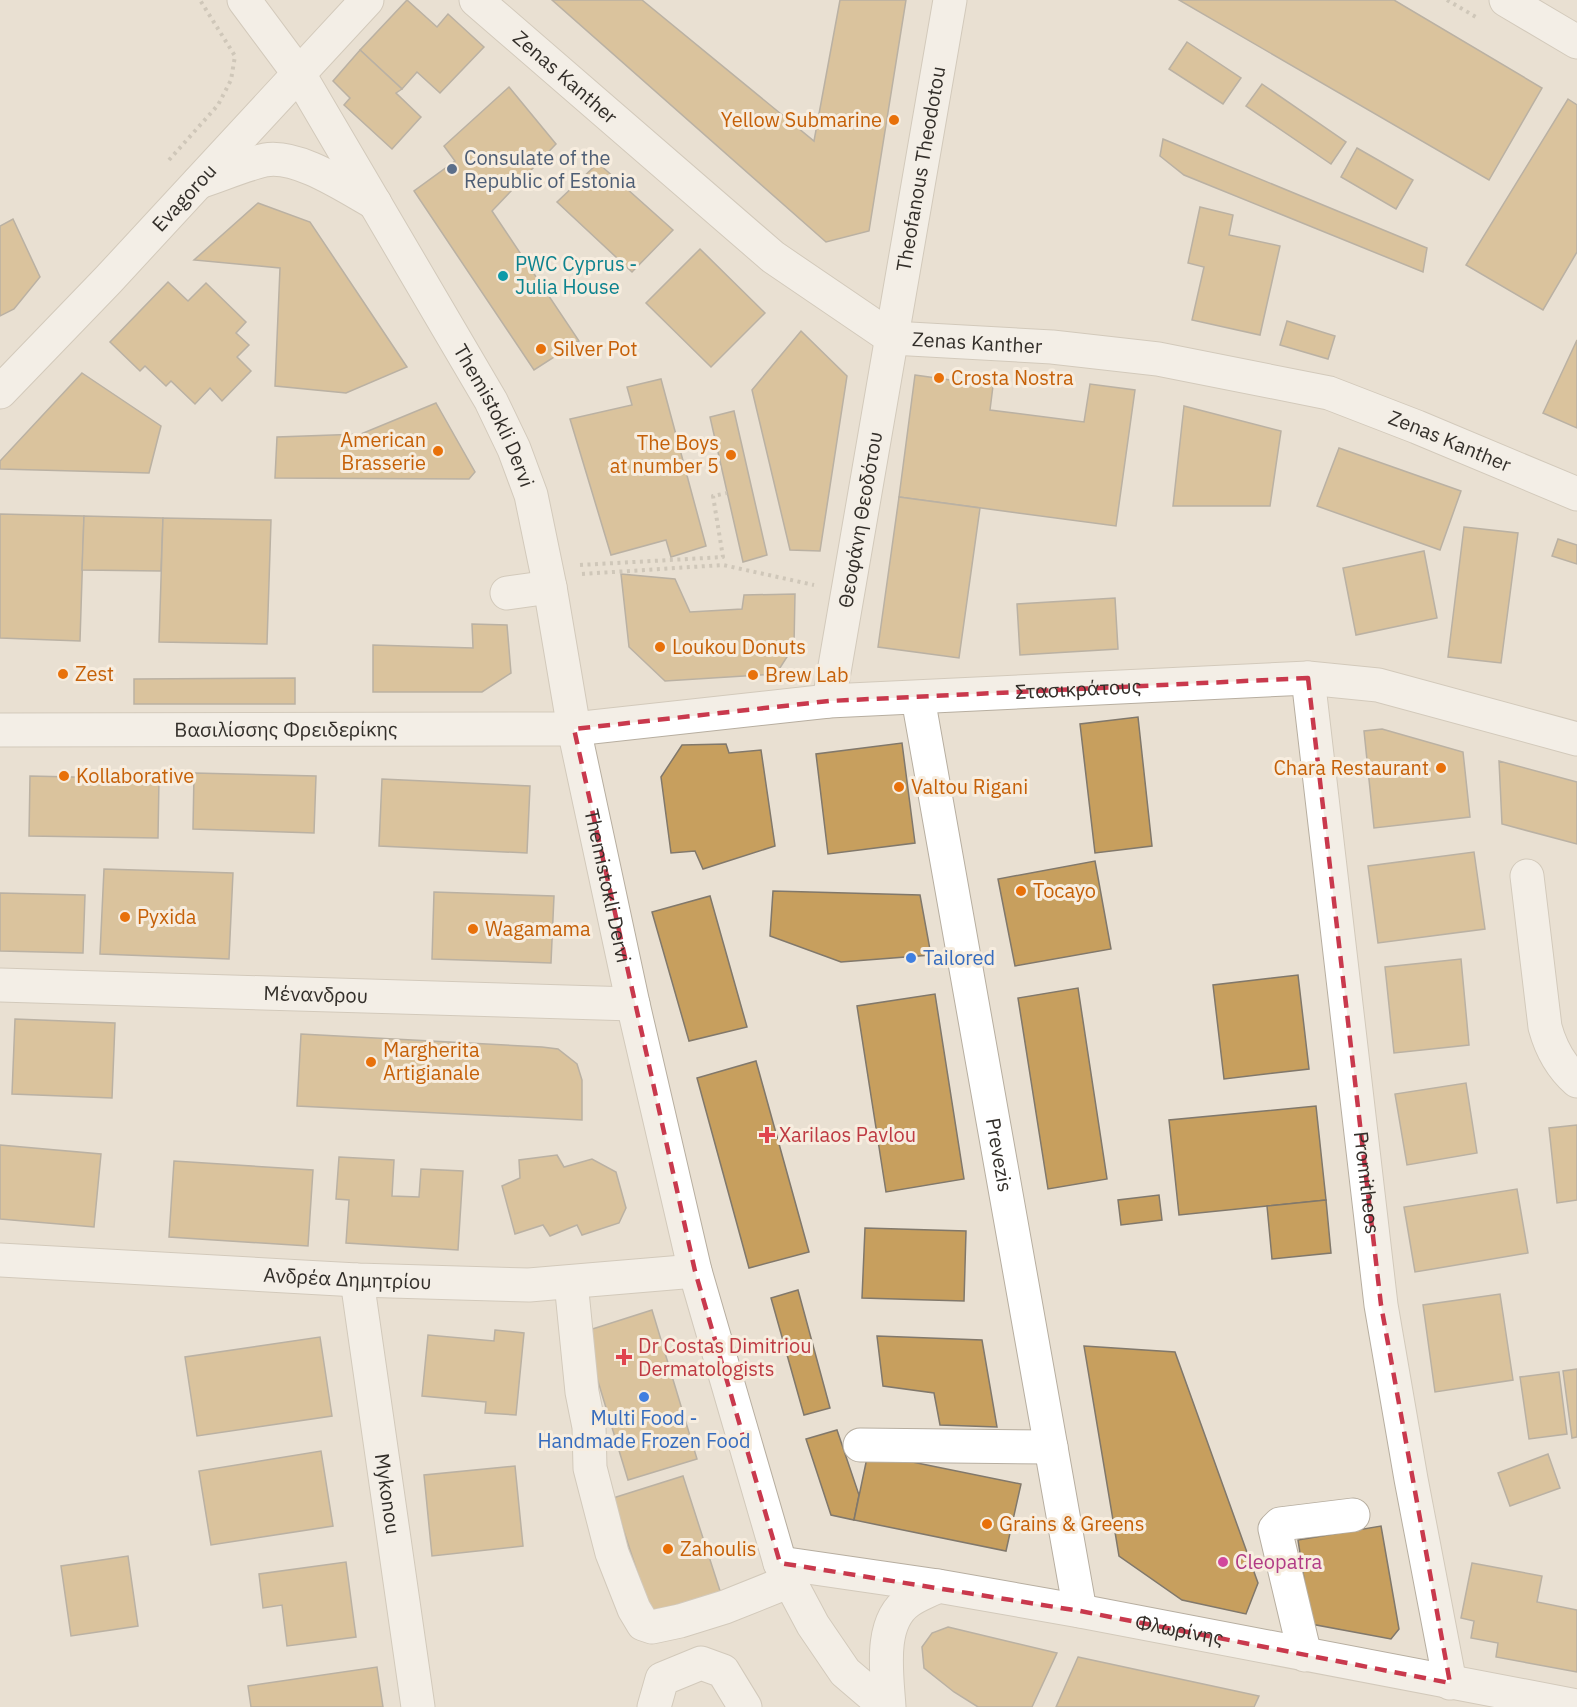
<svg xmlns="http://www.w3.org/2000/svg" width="1577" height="1707" font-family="'IBM Plex Sans',sans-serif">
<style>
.building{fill:#c79f5e;stroke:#81786b;stroke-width:1.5}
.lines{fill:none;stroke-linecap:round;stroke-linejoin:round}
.minor-casing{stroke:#b7aea0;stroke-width:35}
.major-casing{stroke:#b7aea0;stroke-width:35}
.path{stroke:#afa89c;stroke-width:4;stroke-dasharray:3 4.5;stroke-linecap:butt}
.minor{stroke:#fff;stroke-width:33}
.major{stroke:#fff;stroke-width:33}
.marked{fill:none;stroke:#c9394d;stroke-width:4.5;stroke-dasharray:12 8;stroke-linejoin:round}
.food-dot{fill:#e8710a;stroke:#f7eddf;stroke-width:2}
.service-dot{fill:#5c6f8a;stroke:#f7eddf;stroke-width:2}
.culture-dot{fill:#0f9aa8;stroke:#f7eddf;stroke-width:2}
.shop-dot{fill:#3f7fe0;stroke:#f7eddf;stroke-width:2}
.health-dot{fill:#e0444e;stroke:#f7eddf;stroke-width:2}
.hotel-dot{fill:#d1479c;stroke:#f7eddf;stroke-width:2}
.labels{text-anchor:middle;stroke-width:6;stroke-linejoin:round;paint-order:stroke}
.street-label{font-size:20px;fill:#332f2a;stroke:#f7eddf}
.food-label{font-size:20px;fill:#c56008;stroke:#f7eddf;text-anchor:start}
.service-label{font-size:20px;fill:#4e5e75;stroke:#f7eddf;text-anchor:start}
.culture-label{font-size:20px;fill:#0d838f;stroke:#f7eddf;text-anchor:start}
.shop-label{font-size:20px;fill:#366cbe;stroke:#f7eddf;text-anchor:start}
.health-label{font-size:20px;fill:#be3a42;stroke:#f7eddf;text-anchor:start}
.hotel-label{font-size:20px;fill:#b23c85;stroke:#f7eddf;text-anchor:start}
</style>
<rect width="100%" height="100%" fill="#e9e0d2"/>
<g class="building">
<path d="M 407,0 L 437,27 L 448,14 L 484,47 L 440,93 L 417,72 L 402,89 L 360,50 Z"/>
<path d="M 552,0 L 642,0 L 814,141 L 840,0 L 906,0 L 869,231 L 826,242 Z"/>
<path d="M 1179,0 L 1394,0 L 1542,88 L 1489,180 Z"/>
<path d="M 1187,42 L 1241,78 L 1223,104 L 1169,69 Z"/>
<path d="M 360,50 L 402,89 L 396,93 L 421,117 L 392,149 L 344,105 L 350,98 L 333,81 Z"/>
<path d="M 1262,84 L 1346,142 L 1331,164 L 1246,106 Z"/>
<path d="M 509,87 L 556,144 L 492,211 L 579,341 L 534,370 L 414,191 L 455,161 L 444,146 Z"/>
<path d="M 1568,99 L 1577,105 L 1577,252 L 1543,310 L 1466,265 Z"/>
<path d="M 1163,139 L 1427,248 L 1423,272 L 1184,175 L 1160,156 Z"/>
<path d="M 1357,148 L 1413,180 L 1396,209 L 1341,177 Z"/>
<path d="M 598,163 L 673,230 L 632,272 L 557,202 Z"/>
<path d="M 258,203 L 310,222 L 407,367 L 346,393 L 275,386 L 280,268 L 194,260 Z"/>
<path d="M 1200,207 L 1233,215 L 1229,235 L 1280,246 L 1260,335 L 1192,320 L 1204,267 L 1188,263 Z"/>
<path d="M 13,219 L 40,277 L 14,309 L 0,316 L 0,226 Z"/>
<path d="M 700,249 L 765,313 L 711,367 L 646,303 Z"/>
<path d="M 168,282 L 188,301 L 206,283 L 246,322 L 236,333 L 249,345 L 237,357 L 251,371 L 222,401 L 210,388 L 195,404 L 171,381 L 166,386 L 145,366 L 140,371 L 110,342 Z"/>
<path d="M 1287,321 L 1335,336 L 1328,359 L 1280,345 Z"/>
<path d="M 801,331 L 847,376 L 820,551 L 790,550 L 752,390 Z"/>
<path d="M 1577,340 L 1577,428 L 1543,413 Z"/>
<path d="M 82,373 L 161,426 L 149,473 L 0,469 L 0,461 Z"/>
<path d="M 915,375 L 993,386 L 990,410 L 1084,422 L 1090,384 L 1135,390 L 1116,526 L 899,497 Z"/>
<path d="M 661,379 L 706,546 L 671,557 L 666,540 L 611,555 L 570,419 L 632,405 L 627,387 Z"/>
<path d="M 436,403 L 475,472 L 469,479 L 275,478 L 277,437 L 361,434 Z"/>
<path d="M 1184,406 L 1281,431 L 1270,506 L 1173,506 Z"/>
<path d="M 734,411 L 767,555 L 743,562 L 710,417 Z"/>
<path d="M 1339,448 L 1461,491 L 1440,550 L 1317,506 Z"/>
<path d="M 899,497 L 980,508 L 959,658 L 878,647 Z"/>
<path d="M 0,514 L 84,516 L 80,641 L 0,638 Z"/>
<path d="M 84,516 L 163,518 L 161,571 L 82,570 Z"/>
<path d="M 163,518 L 271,520 L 267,644 L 159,642 Z"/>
<path d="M 1464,527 L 1518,533 L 1501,663 L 1448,657 Z"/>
<path d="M 1558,539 L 1577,545 L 1577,564 L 1552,556 Z"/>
<path d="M 1424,551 L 1437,618 L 1356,635 L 1343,568 Z"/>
<path d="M 621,574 L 675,579 L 690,612 L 742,609 L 744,595 L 795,594 L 794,646 L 776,674 L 665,681 L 629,647 Z"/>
<path d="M 1115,598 L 1118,649 L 1020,655 L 1017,604 Z"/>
<path d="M 472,624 L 507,625 L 511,673 L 482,692 L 373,692 L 373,645 L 473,648 Z"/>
<path d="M 295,678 L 295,704 L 134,704 L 134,679 Z"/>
<path d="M 1138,717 L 1152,846 L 1095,853 L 1080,724 Z"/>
<path d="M 1382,729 L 1463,752 L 1470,817 L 1374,828 L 1364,731 Z"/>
<path d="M 902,743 L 915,843 L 828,854 L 816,754 Z"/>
<path d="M 726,744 L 729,753 L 761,750 L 775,846 L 703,869 L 695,851 L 671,853 L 661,777 L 682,745 Z"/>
<path d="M 1499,761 L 1577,782 L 1577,844 L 1502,824 Z"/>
<path d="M 194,773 L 316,776 L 314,833 L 193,829 Z"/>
<path d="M 30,776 L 159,779 L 158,838 L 29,836 Z"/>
<path d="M 382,779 L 530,786 L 527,853 L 379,846 Z"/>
<path d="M 1474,852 L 1485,929 L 1378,943 L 1368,866 Z"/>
<path d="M 1095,861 L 1111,949 L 1015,966 L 998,879 Z"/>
<path d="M 104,869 L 233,873 L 229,959 L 100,954 Z"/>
<path d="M 773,891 L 920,895 L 931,955 L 841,962 L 770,936 Z"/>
<path d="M 434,892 L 554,896 L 551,963 L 432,959 Z"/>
<path d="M 0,893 L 85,895 L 83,953 L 0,951 Z"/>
<path d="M 710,896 L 747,1027 L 689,1041 L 652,912 Z"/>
<path d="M 1461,959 L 1469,1045 L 1394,1053 L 1385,967 Z"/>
<path d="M 1298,975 L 1309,1069 L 1224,1079 L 1213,985 Z"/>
<path d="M 1078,988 L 1107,1179 L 1048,1189 L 1018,998 Z"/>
<path d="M 935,994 L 964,1179 L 886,1192 L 857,1006 Z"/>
<path d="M 15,1019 L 115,1023 L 112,1098 L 12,1094 Z"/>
<path d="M 301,1034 L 542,1047 L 558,1049 L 577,1064 L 582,1080 L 582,1120 L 297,1106 Z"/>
<path d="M 756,1061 L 809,1252 L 749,1268 L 697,1078 Z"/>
<path d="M 1466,1083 L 1477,1153 L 1407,1165 L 1395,1094 Z"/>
<path d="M 1316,1106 L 1326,1200 L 1179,1215 L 1169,1120 Z"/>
<path d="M 1577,1125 L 1577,1200 L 1557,1203 L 1549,1128 Z"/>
<path d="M 0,1145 L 101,1154 L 94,1227 L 0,1219 Z"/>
<path d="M 557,1155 L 564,1167 L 592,1159 L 616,1172 L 626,1208 L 619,1223 L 582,1235 L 577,1225 L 550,1236 L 543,1225 L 515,1234 L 502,1186 L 520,1178 L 519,1160 Z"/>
<path d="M 339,1157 L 394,1160 L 392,1196 L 419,1197 L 421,1169 L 463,1171 L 458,1250 L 346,1243 L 349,1200 L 336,1199 Z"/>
<path d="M 174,1161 L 313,1170 L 308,1246 L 169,1237 Z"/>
<path d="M 1517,1189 L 1528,1253 L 1415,1272 L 1404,1207 Z"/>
<path d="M 1159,1195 L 1162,1220 L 1121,1225 L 1118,1200 Z"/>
<path d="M 1326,1200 L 1331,1253 L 1272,1259 L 1267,1206 Z"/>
<path d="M 865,1228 L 966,1231 L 964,1301 L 862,1298 Z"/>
<path d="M 798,1290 L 830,1408 L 804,1415 L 771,1298 Z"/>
<path d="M 1500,1294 L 1513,1380 L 1435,1392 L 1423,1305 Z"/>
<path d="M 652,1310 L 697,1459 L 628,1480 L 583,1332 Z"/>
<path d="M 495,1330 L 524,1333 L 516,1415 L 485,1413 L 486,1402 L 422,1396 L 428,1335 L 494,1341 Z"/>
<path d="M 877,1336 L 982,1340 L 997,1427 L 940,1425 L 934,1393 L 883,1386 Z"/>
<path d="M 320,1337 L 332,1416 L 197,1436 L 185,1357 Z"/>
<path d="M 1084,1346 L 1175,1352 L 1258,1583 L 1246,1614 L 1182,1600 L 1119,1556 Z"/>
<path d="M 1577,1369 L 1577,1437 L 1572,1438 L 1563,1371 Z"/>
<path d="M 1559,1372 L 1567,1434 L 1529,1439 L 1520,1377 Z"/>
<path d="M 837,1430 L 859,1495 L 854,1520 L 831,1515 L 806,1439 Z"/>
<path d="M 321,1451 L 333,1526 L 211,1545 L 199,1471 Z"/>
<path d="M 868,1453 L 1021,1484 L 1006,1551 L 854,1520 Z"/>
<path d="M 1548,1454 L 1560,1488 L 1510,1506 L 1498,1473 Z"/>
<path d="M 515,1466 L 523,1546 L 432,1556 L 424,1475 Z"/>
<path d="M 683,1476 L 723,1600 L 654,1623 L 613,1498 Z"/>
<path d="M 1381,1526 L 1399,1629 L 1391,1639 L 1311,1624 L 1298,1540 Z"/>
<path d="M 128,1556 L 138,1626 L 71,1636 L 61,1566 Z"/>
<path d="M 346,1562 L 356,1637 L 287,1646 L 282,1605 L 263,1608 L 259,1574 Z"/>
<path d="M 1472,1563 L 1542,1576 L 1537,1602 L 1577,1610 L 1577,1672 L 1496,1657 L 1498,1643 L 1471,1638 L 1474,1621 L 1461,1618 Z"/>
<path d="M 948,1627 L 1057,1653 L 1032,1707 L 978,1707 L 954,1692 L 924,1668 L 922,1647 L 932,1633 Z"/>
<path d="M 1078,1657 L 1259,1696 L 1254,1707 L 1056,1707 Z"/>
<path d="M 377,1667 L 383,1707 L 251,1707 L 248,1686 Z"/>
</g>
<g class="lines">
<defs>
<g id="minor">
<path id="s1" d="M 476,0 L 773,257 L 892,338 L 1052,347 L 1158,359 L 1329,393 L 1417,427 L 1577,494"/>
<path d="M 1506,0 L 1577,42"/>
<path id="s2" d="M 0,392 L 108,280 L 367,0"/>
<path d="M 507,593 L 550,587"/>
<path id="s3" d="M 1308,678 L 1381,1305 L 1411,1479 L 1450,1683"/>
<path id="s4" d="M 918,698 L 1080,1611"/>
<path id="s5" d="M 829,701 L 950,0"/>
<path id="s6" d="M 0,730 L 574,729 L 829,701 L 1308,678 L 1378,685 L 1577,739"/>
<path d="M 1527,876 L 1545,1027 C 1551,1049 1560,1066 1577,1081"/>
<path id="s7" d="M 0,985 L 633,1004"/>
<path id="s8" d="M 0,1260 L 357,1280 L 529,1285 L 695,1271"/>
<path id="s9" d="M 357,1280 L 418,1707"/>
<path d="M 571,1282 L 582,1392 L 589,1427 L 590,1468 L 612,1553 L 634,1609 L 643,1624 L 652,1627 L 680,1621 L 725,1607 L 790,1581"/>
<path d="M 860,1445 L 1051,1447"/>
<path id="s10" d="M 780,1563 L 938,1586 L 1080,1611 L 1577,1706"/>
<path d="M 1305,1655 L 1275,1529 L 1280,1524 L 1353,1515"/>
<path d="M 654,1707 L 662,1679 L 701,1663 L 723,1671 L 745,1707"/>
</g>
<g id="major">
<path id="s11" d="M 244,0 L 299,74 L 491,401 L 514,449 L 531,495 L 550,587 L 574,729 L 633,1004 L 695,1271 L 780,1563 L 813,1625 L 845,1672 L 886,1707"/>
<path d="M 199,182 C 221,175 243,165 265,160 C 298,154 346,187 375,203"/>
<path d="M 889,1707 C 887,1675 878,1622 909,1601 C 917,1595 929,1591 938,1586"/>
</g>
</defs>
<use href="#minor" class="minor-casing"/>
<use href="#major" class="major-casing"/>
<g class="path">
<path d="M 1447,0 L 1476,17"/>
<path d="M 169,160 L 218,105 L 231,80 L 235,56 L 200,0"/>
<path d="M 580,565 L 723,557 L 713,496 L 727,493"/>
<path d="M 582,574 L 723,565 L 814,585"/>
</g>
<use href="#minor" class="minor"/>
<use href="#major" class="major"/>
</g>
<path d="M0 0H1577V1707H0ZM 1308,678 L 1381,1305 L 1450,1683 L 1080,1611 L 780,1563 L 695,1271 L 574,729 L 829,701 Z" fill="#e9e0d2" fill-opacity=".55" fill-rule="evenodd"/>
<path class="marked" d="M 1308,678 L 1381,1305 L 1450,1683 L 1080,1611 L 780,1563 L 695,1271 L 574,729 L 829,701 Z"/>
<g class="food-dot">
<circle cx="894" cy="120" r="6"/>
<circle cx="541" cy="349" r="6"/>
<circle cx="939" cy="378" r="6"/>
<circle cx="438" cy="451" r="6"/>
<circle cx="731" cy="455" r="6"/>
<circle cx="660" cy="647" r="6"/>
<circle cx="63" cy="674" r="6"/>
<circle cx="753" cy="675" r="6"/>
<circle cx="1441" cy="768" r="6"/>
<circle cx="64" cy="776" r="6"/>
<circle cx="899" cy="787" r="6"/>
<circle cx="1021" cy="891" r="6"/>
<circle cx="125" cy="917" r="6"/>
<circle cx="473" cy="929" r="6"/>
<circle cx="371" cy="1062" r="6"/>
<circle cx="987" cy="1524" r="6"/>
<circle cx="668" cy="1549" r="6"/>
</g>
<circle class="service-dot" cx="452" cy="169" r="6"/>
<circle class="culture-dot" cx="503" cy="276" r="6"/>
<g class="shop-dot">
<circle cx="911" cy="958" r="6"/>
<circle cx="644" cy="1397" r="6"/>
</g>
<g class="health-dot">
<path d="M764 1126h6v6h6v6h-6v6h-6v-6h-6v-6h6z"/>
<path d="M621 1348h6v6h6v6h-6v6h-6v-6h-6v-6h6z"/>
</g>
<circle class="hotel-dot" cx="1223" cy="1562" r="6"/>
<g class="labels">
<g class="street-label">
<text dy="7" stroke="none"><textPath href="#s1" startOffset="118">Zenas Kanther</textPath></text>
<text dy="7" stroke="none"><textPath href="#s5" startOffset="540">Theofanous Theodotou</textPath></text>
<text dy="7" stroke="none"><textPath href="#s2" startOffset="268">Evagorou</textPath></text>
<text dy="7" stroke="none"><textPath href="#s1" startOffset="622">Zenas Kanther</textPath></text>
<text dy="7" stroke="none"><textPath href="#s11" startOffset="486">Themistokli Dervi</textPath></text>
<text dy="7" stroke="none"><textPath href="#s1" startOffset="1108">Zenas Kanther</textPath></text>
<text dy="7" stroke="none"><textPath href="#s5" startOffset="184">Θεοφάνη Θεοδότου</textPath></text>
<text dy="7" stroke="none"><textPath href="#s6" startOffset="1080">Στασικράτους</textPath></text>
<text dy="7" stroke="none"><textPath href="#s6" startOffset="286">Βασιλίσσης Φρειδερίκης</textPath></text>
<text dy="7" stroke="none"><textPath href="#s11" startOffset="972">Themistokli Dervi</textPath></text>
<text dy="7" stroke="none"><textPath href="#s7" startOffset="316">Μένανδρου</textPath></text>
<text dy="7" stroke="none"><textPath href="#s4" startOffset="464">Prevezis</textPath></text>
<text dy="7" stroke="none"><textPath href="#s3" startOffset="508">Promitheos</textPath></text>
<text dy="7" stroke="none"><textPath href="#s8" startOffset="348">Ανδρέα Δημητρίου</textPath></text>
<text dy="7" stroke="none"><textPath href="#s9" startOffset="216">Mykonou</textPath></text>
<text dy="7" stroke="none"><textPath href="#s10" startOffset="405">Φλωρίνης</textPath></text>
</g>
<g class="food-label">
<text x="882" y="127" text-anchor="end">Yellow Submarine</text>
<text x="553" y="356">Silver Pot</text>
<text x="951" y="385">Crosta Nostra</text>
<text x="426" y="447" text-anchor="end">American<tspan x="426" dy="23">Brasserie</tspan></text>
<text x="719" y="450" text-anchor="end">The Boys<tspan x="719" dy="23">at number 5</tspan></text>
<text x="672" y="654">Loukou Donuts</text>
<text x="75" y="681">Zest</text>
<text x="765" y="682">Brew Lab</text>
<text x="1429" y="775" text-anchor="end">Chara Restaurant</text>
<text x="76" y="783">Kollaborative</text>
<text x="911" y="794">Valtou Rigani</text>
<text x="1033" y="898">Tocayo</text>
<text x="137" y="924">Pyxida</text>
<text x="485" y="936">Wagamama</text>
<text x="383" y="1057">Margherita<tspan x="383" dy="23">Artigianale</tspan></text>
<text x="999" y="1531">Grains &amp; Greens</text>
<text x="680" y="1556">Zahoulis</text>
</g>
<g class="service-label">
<text x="464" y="165">Consulate of the<tspan x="464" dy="23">Republic of Estonia</tspan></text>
</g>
<g class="culture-label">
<text x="515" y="271">PWC Cyprus -<tspan x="515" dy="23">Julia House</tspan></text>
</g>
<g class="shop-label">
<text x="923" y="965">Tailored</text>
<text x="644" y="1425" text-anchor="middle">Multi Food -<tspan x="644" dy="23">Handmade Frozen Food</tspan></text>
</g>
<g class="health-label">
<text x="779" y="1142">Xarilaos Pavlou</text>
<text x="638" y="1353">Dr Costas Dimitriou<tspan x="638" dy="23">Dermatologists</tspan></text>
</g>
<g class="hotel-label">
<text x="1235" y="1569">Cleopatra</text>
</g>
</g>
</svg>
